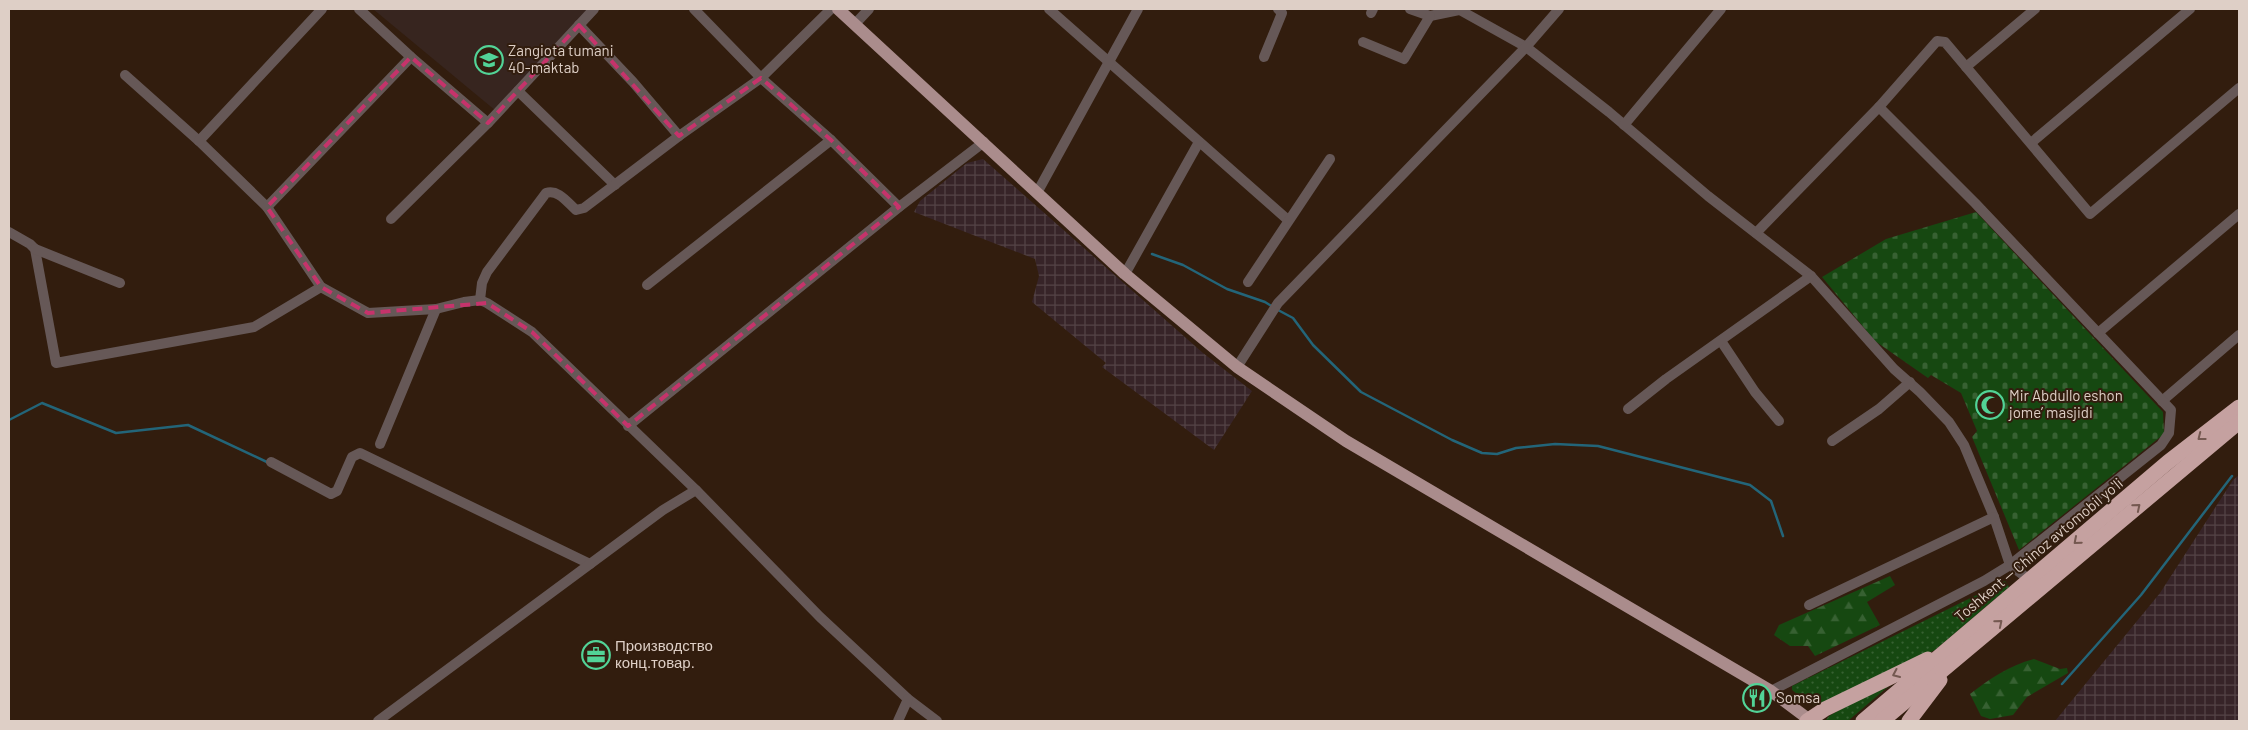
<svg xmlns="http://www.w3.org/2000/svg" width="2248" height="730" font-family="Barlow,sans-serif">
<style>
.industrial{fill:url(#industrial-grid)}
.education{fill:#37251f}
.grass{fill:url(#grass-dots)}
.forest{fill:url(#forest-firs)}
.cemetery{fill:url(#cemetery-stones)}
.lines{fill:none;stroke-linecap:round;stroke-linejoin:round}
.stream{stroke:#236579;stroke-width:2.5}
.minor{stroke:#665857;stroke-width:10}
.major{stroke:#aa8c8c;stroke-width:12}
.highway{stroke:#c5a1a0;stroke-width:15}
.oneway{stroke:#745850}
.marked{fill:none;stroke:#c6336b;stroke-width:4;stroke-dasharray:10 6;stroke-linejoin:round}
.labels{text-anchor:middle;stroke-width:4;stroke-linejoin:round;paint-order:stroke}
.poi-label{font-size:15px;fill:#decfc6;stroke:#321d0e;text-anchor:start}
.street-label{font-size:15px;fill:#decfc6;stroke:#321d0e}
</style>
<defs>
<pattern id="industrial-grid" width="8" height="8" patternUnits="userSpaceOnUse" patternTransform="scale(1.25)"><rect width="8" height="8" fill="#372428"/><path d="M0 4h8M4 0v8" fill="none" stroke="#544346"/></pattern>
<pattern id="grass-dots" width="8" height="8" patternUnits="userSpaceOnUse" patternTransform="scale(1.25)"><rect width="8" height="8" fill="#164811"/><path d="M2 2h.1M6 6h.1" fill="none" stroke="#376132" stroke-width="1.8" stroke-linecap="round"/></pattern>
<pattern id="forest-firs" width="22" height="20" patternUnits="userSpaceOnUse" patternTransform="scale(1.25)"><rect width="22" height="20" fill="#164811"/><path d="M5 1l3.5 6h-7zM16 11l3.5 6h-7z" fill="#376132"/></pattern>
<pattern id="cemetery-stones" width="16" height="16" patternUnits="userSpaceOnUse" patternTransform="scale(1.25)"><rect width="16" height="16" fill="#164811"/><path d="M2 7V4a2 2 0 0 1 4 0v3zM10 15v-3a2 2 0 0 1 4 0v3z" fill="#376132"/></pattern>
</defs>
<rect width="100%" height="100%" fill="#321d0e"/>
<g class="industrial">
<path d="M 983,159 L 1203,353 L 1252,391 L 1214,450 L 1102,367 L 1106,363 L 1032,302 L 1039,276 L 1035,259 L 914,212 L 920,201 L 967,163 Z"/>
<path d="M 2239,475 L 2239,721 L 2055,721 L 2160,593 L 2233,480 Z"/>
</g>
<path class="education" d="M 373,9 L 589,9 L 496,111 Z"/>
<g class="grass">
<path d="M 2005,581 L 2009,587 L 1935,650 L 1820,706 L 1809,703 L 1792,690 L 1792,686 Z"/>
<path d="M 1904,673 L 1848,721 L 1825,721 L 1829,716 Z"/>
</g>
<g class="forest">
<path d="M 1890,576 L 1895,585 L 1867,602 L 1880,625 L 1815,656 L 1808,646 L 1790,646 L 1774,635 L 1779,625 Z"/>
<path d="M 2034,659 L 2060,669 L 2067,668 L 2068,673 L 2027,697 L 2013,715 L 1990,719 L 1981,716 L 1970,694 C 1991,678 2008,666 2034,659 Z"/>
</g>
<path class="cemetery" d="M 1976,212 L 2163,412 L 2164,434 L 2019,550 L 1972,437 L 1977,431 L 1961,393 L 1931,375 L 1928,378 L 1875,341 L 1822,277 L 1886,239 Z"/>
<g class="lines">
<g class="stream">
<path d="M 1152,254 L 1183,265 L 1227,289 L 1265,302 L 1273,307"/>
<path d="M 1278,310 L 1293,318 L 1313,345 L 1361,392 L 1452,440 L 1482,453 L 1497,454 L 1516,448 L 1555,444 L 1598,446 L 1750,485 L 1771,501 L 1783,536"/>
<path d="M 9,420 L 42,403 L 116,433 L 188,425 L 269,463"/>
<path d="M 2062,684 L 2141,595 L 2232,476"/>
</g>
<g class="minor">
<path d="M 359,9 L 411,57 L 488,123"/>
<path d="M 694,9 L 761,78 L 831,140 L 899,207"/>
<path d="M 1049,9 L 1288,220"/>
<path d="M 1410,9 L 1430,16 L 1459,10"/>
<path d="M 1458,9 L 1526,47 L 1609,112 L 1708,196 L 1811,276 L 1894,369 L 1920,392 L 1949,422 L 1964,445 L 1994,517 L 2010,565 L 2031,581"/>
<path d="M 1371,13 L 1373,9"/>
<path d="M 855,24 L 869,9"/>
<path d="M 579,25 L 633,82 L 679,136"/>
<path d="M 1363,42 L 1404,59 L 1430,16"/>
<path d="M 1264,57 L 1282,13 L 1278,9"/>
<path d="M 1966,67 L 2035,9"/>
<path d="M 125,75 L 199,141 L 267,207 L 321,287 L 368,313 L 436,309 L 464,302 L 480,300 L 487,303 L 532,332 L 696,490 L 820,617 L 908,699 L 937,721"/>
<path d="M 518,91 L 615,185"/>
<path d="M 1624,125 L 1721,9"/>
<path d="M 199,141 L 322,9"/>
<path d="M 2031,143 L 2190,9"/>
<path d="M 1038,191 L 1138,9"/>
<path d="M 267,207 L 411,57"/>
<path d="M 391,219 L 488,123 L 594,9"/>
<path d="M 9,232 L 30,244 L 35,249 L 56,363 L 254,327 L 321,287"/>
<path d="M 1756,233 L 1879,107 L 1937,41 L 1945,42 L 2090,214 L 2239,88"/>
<path d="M 35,249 L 120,283"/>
<path d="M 1125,274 L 1199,142"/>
<path d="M 1248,282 L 1330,159"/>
<path d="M 647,285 L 831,140"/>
<path d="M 480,300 L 482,283 L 487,272 L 546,193 C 558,189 567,202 576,210 L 584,208 L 679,136 L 761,78 L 831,9"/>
<path d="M 2098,333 L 2239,214"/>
<path d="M 1721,341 L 1755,392 L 1779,421"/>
<path d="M 1237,367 L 1278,303 L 1526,47 L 1559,9"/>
<path d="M 2162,401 L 2239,335"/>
<path d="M 1628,409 L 1666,379 L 1811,276"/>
<path d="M 628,426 L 899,207 L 984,142"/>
<path d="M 1832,441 L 1879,409 L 1910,382"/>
<path d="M 380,444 L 436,309"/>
<path d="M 271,462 L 331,494 L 337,491 L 352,457 L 360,453 L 590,564"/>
<path d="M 1809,605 L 1994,517"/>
<path d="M 1771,691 L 1984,581 L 2010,565 L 2161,445 L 2169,433 L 2171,410 L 1975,203 L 1879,107"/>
<path d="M 378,721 L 663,510 L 696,490"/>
<path d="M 898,721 L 908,699"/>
</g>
<path class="major" d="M 838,9 L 1125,274 L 1237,367 L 1346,441 L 1771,691 L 1811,721"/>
<g class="highway">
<path d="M 1807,721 L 1825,709 L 1928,659"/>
<path d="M 1863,721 L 2168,462 L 2239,407"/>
<path d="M 1882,721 L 2239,422"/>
<path d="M 1909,721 L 1940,680"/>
</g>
</g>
<defs><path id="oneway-chevron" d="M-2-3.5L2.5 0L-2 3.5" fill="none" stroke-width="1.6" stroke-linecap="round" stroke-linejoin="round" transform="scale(1.25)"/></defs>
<g class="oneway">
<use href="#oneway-chevron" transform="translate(2201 437) rotate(142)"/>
<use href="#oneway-chevron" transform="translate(2137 507) rotate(-40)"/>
<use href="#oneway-chevron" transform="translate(2077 541) rotate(139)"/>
<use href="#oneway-chevron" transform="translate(1999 623) rotate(-40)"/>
<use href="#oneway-chevron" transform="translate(1896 674) rotate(156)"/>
</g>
<path class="marked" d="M 579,25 L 679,136 L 761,78 L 831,140 L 899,207 L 628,426 L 532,332 L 487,303 L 368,313 L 321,287 L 267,207 L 411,57 L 488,123 Z"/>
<defs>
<symbol id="school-ring" viewBox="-11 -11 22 22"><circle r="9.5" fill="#321d0e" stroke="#52d397" stroke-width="1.5"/><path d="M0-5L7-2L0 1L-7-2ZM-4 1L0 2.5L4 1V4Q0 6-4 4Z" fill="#52d397"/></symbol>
<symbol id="mosque-ring" viewBox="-11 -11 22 22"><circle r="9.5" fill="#321d0e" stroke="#52d397" stroke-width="1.5"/><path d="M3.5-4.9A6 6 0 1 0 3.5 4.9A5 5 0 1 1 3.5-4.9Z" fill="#52d397"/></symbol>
<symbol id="office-ring" viewBox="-11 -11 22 22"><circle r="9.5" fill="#321d0e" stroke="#52d397" stroke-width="1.5"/><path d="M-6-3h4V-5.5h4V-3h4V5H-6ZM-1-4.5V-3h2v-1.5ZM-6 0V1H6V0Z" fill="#52d397"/></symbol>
<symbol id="restaurant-ring" viewBox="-11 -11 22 22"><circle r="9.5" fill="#321d0e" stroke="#52d397" stroke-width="1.5"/><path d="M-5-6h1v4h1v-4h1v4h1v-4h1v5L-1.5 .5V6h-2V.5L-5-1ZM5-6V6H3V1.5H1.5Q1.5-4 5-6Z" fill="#52d397"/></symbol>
</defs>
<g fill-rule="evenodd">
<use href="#school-ring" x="473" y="44" width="32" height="32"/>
<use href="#mosque-ring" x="1974" y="389" width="32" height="32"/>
<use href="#office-ring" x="580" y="639" width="32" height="32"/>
<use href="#restaurant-ring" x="1741" y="682" width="32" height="32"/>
</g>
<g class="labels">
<g class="poi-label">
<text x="508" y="56">Zangiota tumani<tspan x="508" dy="17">40-maktab</tspan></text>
<text x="2009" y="401">Mir Abdullo eshon<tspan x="2009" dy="17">jome’ masjidi</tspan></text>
<text x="615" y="651">Производство<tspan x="615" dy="17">конц.товар.</tspan></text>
<text x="1776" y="703">Somsa</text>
</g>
<g class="street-label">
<text transform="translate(2039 550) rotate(-40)" y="5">Toshkent — Chinoz avtomobil yoʻli</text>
</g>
</g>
<rect width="2248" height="730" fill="none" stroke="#decfc6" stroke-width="20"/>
</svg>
